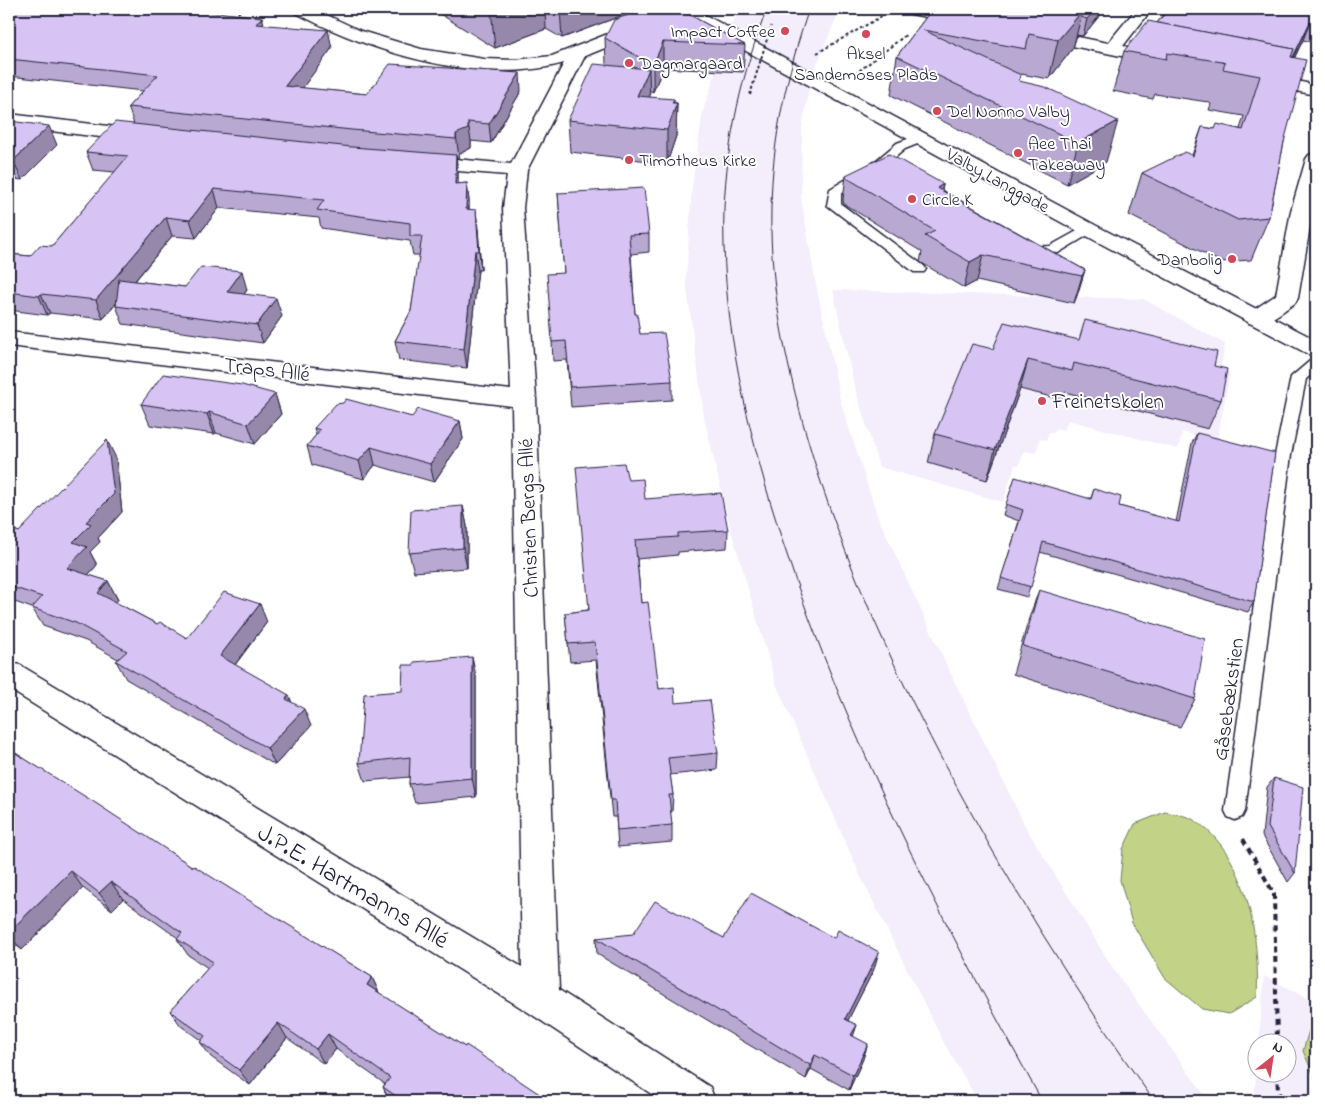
<svg xmlns="http://www.w3.org/2000/svg" width="1325" height="1110" font-family="'Indie Flower',sans-serif">
<style>
.built{fill:#f3edfc}
.green{fill:#c2d286;stroke:#727a60}
.lines{fill:none;stroke-linecap:round;stroke-linejoin:round}
.lane-casing{stroke:#22223b;stroke-width:3}
.street-casing{stroke:#22223b;stroke-width:3}
.secondary-casing{stroke:#22223b;stroke-width:3}
.path-far1{stroke:#22223b;stroke-width:2;stroke-dasharray:3 2.5;stroke-linecap:butt}
.path{stroke:#22223b;stroke-width:4;stroke-dasharray:6 4.5;stroke-linecap:butt}
.lane{fill:#fff;fill-rule:evenodd}
.street{fill:#fff;fill-rule:evenodd}
.secondary{fill:#fff;fill-rule:evenodd}
.tram{stroke:#22223b;stroke-width:1}
.path-bridge{stroke:#22223b;stroke-width:2;stroke-dasharray:3 2.5;stroke-linecap:butt}
.wall{fill:#b9a8d2;stroke:#22223b}
.shaded-wall{fill:#9688ab;stroke:#22223b}
.building{fill:#d7c3f4;stroke:#22223b}
.poi-dot{fill:#d1495b;stroke:#fff;stroke-width:2}
.labels{text-anchor:middle;stroke-width:4;stroke-linejoin:round;paint-order:stroke}
.far-poi-label{font-size:18px;fill:#22223b;stroke:#fff;text-anchor:start}
.far-street-label{font-size:18px;fill:#22223b;stroke:#fff}
.street-label{font-size:21px;fill:#22223b;stroke:#fff}
.poi-label{font-size:21px;fill:#22223b;stroke:#fff;text-anchor:start}
.near-street-label{font-size:25px;fill:#22223b;stroke:#fff}
</style>
<rect width="100%" height="100%" fill="#fff"/>
<filter id="ink" filterUnits="userSpaceOnUse"><feTurbulence type="fractalNoise" baseFrequency=".02" numOctaves="2"/><feDisplacementMap in="SourceGraphic" scale="10" xChannelSelector="R" yChannelSelector="G"/><feConvolveMatrix kernelMatrix="1 2 1 2 8 2 1 2 1" color-interpolation-filters="sRGB"/></filter>
<g filter="url(#ink)">
<g class="built">
<path d="M 740,9 L 840,9 L 811,78 L 802,127 L 801,197 L 816,285 L 841,403 L 877,515 L 946,664 L 1026,828 L 1114,970 L 1209,1101 L 978,1101 L 944,1043 L 861,877 L 776,684 L 729,523 L 704,417 L 686,281 L 692,187 L 703,111 L 731,25 Z"/>
<path d="M 833,290 L 1143,299 L 1225,344 L 1221,367 L 1230,373 L 1217,441 L 1182,432 L 1178,449 L 1068,420 L 1064,430 L 1056,428 L 1054,433 L 1049,432 L 1046,440 L 1040,439 L 1036,453 L 1024,451 L 1019,465 L 1015,464 L 1003,502 L 879,467 L 853,381 Z"/>
<path d="M 1264,976 L 1316,1002 L 1316,1101 L 1254,1101 L 1257,1059 L 1258,1072 L 1288,1072 L 1288,1042 L 1259,1042 Z"/>
</g>
<g class="green">
<path d="M 1165,812 C 1174,814 1186,815 1194,820 C 1248,854 1260,939 1257,997 L 1229,1014 L 1202,1009 L 1165,978 L 1132,923 L 1120,880 L 1123,849 L 1135,824 Z"/>
<path d="M 1312,1020 L 1316,1022 L 1316,1080 L 1303,1051 Z"/>
</g>
<g class="lines">
<defs>
<g id="lane">
<path d="M 921,134 L 925,135 L 927,138 L 925,141 L 905,149 L 880,170 L 841,194 L 841,204 L 924,266 L 926,269 L 924,272 L 914,272 L 827,205 L 830,189 L 872,164 L 897,143 Z"/>
<path d="M 1088,225 L 1095,229 L 1093,232 L 1058,253 L 1027,255 L 1020,251 L 1027,247 L 1050,246 Z"/>
<path d="M 1316,358 L 1316,371 L 1306,379 L 1291,455 L 1245,811 L 1242,817 L 1235,820 L 1228,817 L 1225,811 L 1275,455 L 1291,377 L 1311,360 Z"/>
</g>
<g id="street">
<path d="M 294,9 L 314,9 L 361,31 L 421,49 L 484,59 L 515,60 L 552,56 L 633,24 L 645,24 L 647,28 L 645,32 L 585,56 L 527,170 L 523,208 L 536,399 L 559,990 L 710,1087 L 715,1101 L 662,1101 L 528,1012 L 9,689 L 9,662 L 20,665 L 522,967 L 512,406 L 9,346 L 9,332 L 511,390 L 503,208 L 507,175 L 421,168 L 414,166 L 411,162 L 414,158 L 421,156 L 511,164 L 564,63 C 480,87 371,52 296,13 Z"/>
<path d="M 910,9 L 936,9 L 973,16 L 975,20 L 973,24 L 967,25 L 911,14 Z"/>
<path d="M 1136,9 L 1152,9 L 1123,46 L 1166,55 L 1169,59 L 1166,63 L 1160,64 L 1038,39 L 1032,38 L 1029,34 L 1032,30 L 1038,29 L 1108,43 Z"/>
<path d="M 1261,74 L 1316,85 L 1316,95 L 1255,83 L 1252,79 L 1255,75 Z"/>
<path d="M 9,114 L 142,130 L 149,132 L 152,136 L 149,140 L 142,142 L 9,126 Z"/>
<path d="M 1316,153 L 1316,191 L 1298,298 L 1295,303 C 1281,312 1266,327 1249,323 L 1246,318 L 1249,313 L 1276,295 L 1291,211 L 1306,159 L 1309,155 Z"/>
</g>
<path id="secondary" d="M 674,9 L 694,9 L 1095,225 L 1316,340 L 1316,356 L 1308,354 L 1081,233 L 676,13 Z"/>
</defs>
<use href="#lane" class="lane-casing"/>
<use href="#street" class="street-casing"/>
<use href="#secondary" class="secondary-casing"/>
<g class="path-far1">
<path d="M 234,17 L 242,9"/>
<path d="M 817,53 L 891,11"/>
<path d="M 855,74 L 907,34"/>
</g>
<g class="path">
<path d="M 1243,839 L 1274,894 L 1277,1042"/>
<path d="M 1277,1072 L 1278,1091 L 1282,1101"/>
</g>
<use href="#lane" class="lane"/>
<use href="#street" class="street"/>
<use href="#secondary" class="secondary"/>
<g class="tram">
<path d="M 767,9 C 742,73 727,139 724,208 C 721,307 742,406 770,501 C 833,713 935,908 1042,1101"/>
<path d="M 809,9 C 787,73 772,139 771,208 C 769,291 788,374 812,454 C 844,560 889,658 940,756 C 1004,876 1075,991 1154,1101"/>
</g>
<path class="path-bridge" d="M 750,95 L 771,26"/>
</g>
<g class="wall">
<path d="M 9,9 L 191,9 L 191,10 L 262,17 L 264,25 L 332,48 L 302,88 L 367,94 L 521,91 L 491,143 L 471,141 L 471,148 L 459,154 L 459,158 L 456,158 L 458,173 L 458,184 L 467,183 L 469,201 L 469,210 L 478,229 L 481,270 L 478,270 L 467,368 L 399,360 L 395,341 L 411,311 L 420,255 L 413,255 L 410,241 L 321,228 L 319,218 L 219,208 L 196,238 L 172,236 L 135,281 L 185,287 L 247,290 L 244,294 L 282,316 L 263,343 L 123,324 L 116,306 L 116,304 L 103,319 L 50,313 L 47,315 L 9,310 L 9,254 L 30,256 L 52,246 L 115,172 L 93,170 L 86,152 L 134,124 L 128,107 L 143,91 L 9,76 Z"/>
<path d="M 432,9 L 679,9 L 745,45 L 743,72 L 663,68 L 653,92 L 649,90 L 649,97 L 677,103 L 676,136 L 667,163 L 570,152 L 568,120 L 607,65 L 606,64 L 605,38 L 626,16 L 626,14 L 562,38 L 546,29 L 495,48 Z"/>
<path d="M 932,9 L 1105,9 L 1083,36 L 1077,35 L 1073,48 L 1049,79 L 1021,74 L 1019,81 L 1106,162 L 1067,184 L 891,95 L 897,56 Z"/>
<path d="M 1167,9 L 1316,9 L 1316,28 L 1311,42 L 1303,40 L 1295,57 L 1284,142 L 1269,217 L 1251,260 L 1221,262 L 1129,215 L 1142,173 L 1192,155 L 1202,127 L 1215,129 L 1240,129 L 1244,116 L 1209,110 L 1211,104 L 1208,102 L 1155,94 L 1153,99 L 1113,91 L 1124,51 L 1157,23 L 1168,9 Z"/>
<path d="M 9,121 L 57,145 L 22,180 L 9,178 Z"/>
<path d="M 846,175 L 943,184 L 942,190 L 1085,270 L 1074,303 L 977,281 L 964,288 L 920,262 L 922,252 L 844,204 L 843,200 Z"/>
<path d="M 558,193 L 649,234 L 649,252 L 631,254 L 635,314 L 640,334 L 672,381 L 672,400 L 571,407 L 567,360 L 553,361 L 552,342 L 564,273 Z"/>
<path d="M 993,349 L 1214,366 L 1221,400 L 1208,429 L 1065,392 L 1063,400 L 1020,389 L 987,480 L 928,463 L 935,434 Z"/>
<path d="M 275,394 L 281,414 L 255,444 L 216,433 L 214,434 L 150,425 L 141,404 Z"/>
<path d="M 412,417 L 460,421 L 463,439 L 434,482 L 375,465 L 364,479 L 312,465 L 307,446 L 316,435 L 314,428 Z"/>
<path d="M 1197,433 L 1254,602 L 1248,612 L 1040,552 L 1027,597 L 998,589 L 1019,521 L 1003,515 L 1006,504 L 1091,498 L 1094,489 L 1119,506 L 1176,522 L 1192,443 Z"/>
<path d="M 116,458 L 122,512 L 98,538 L 100,542 L 90,552 L 97,565 L 88,575 L 108,581 L 118,600 L 115,602 L 157,624 L 187,638 L 267,622 L 235,665 L 292,702 L 311,726 L 275,765 L 126,679 L 116,661 L 118,659 L 86,641 L 43,626 L 32,608 L 9,600 L 9,528 L 19,532 Z"/>
<path d="M 628,480 L 645,499 L 728,530 L 727,548 L 678,552 L 678,555 L 637,559 L 641,603 L 659,689 L 675,703 L 718,753 L 717,770 L 670,775 L 673,795 L 672,812 L 670,812 L 672,825 L 672,842 L 618,847 L 616,817 L 612,817 L 596,660 L 570,662 L 565,613 L 588,610 Z"/>
<path d="M 463,506 L 467,526 L 467,568 L 414,572 L 409,553 Z"/>
<path d="M 1039,590 L 1195,699 L 1180,727 L 1013,674 L 1029,618 Z"/>
<path d="M 476,676 L 476,797 L 415,803 L 409,784 L 410,777 L 365,781 L 359,763 L 402,691 Z"/>
<path d="M 9,749 L 193,867 L 372,977 L 379,993 L 550,1101 L 389,1101 L 383,1087 L 385,1084 L 336,1049 L 324,1064 L 287,1038 L 250,1085 L 211,1057 L 200,1042 L 202,1041 L 181,1026 L 170,1011 L 208,968 L 188,955 L 177,939 L 178,938 L 123,899 L 112,910 L 83,888 L 22,950 L 9,940 Z"/>
<path d="M 1274,778 L 1295,873 L 1288,882 L 1262,836 L 1267,787 Z"/>
<path d="M 596,938 L 724,938 L 874,969 L 848,1020 L 853,1036 L 863,1059 L 849,1090 L 811,1069 L 806,1079 L 597,954 Z"/>
</g>
<g class="shaded-wall">
<path d="M 491,9 L 545,9 L 546,29 L 495,48 Z"/>
<path d="M 560,9 L 648,9 L 626,26 L 626,14 L 562,38 Z"/>
<path d="M 1096,9 L 1105,9 L 1083,36 L 1087,19 Z"/>
<path d="M 1083,10 L 1073,48 L 1049,79 L 1058,40 Z"/>
<path d="M 262,17 L 267,35 L 256,24 Z"/>
<path d="M 1310,22 L 1303,40 L 1285,77 L 1292,59 Z"/>
<path d="M 328,30 L 332,48 L 290,105 L 285,86 Z"/>
<path d="M 663,42 L 663,68 L 653,92 L 653,65 Z"/>
<path d="M 649,69 L 650,101 L 637,96 Z"/>
<path d="M 520,73 L 521,91 L 491,143 L 489,124 Z"/>
<path d="M 674,99 L 674,112 L 677,103 L 676,136 L 667,163 L 667,130 L 672,103 Z"/>
<path d="M 1118,121 L 1106,162 L 1067,184 L 1078,143 Z"/>
<path d="M 468,122 L 471,141 L 471,148 L 459,154 L 459,158 L 456,134 Z"/>
<path d="M 49,126 L 57,145 L 22,180 L 13,161 Z"/>
<path d="M 456,155 L 458,173 L 458,202 L 455,184 Z"/>
<path d="M 467,183 L 469,201 L 469,228 L 466,209 Z"/>
<path d="M 943,184 L 938,210 L 937,188 Z"/>
<path d="M 214,189 L 219,208 L 196,238 L 190,220 Z"/>
<path d="M 476,210 L 478,229 L 481,270 L 479,251 Z"/>
<path d="M 166,217 L 172,236 L 103,319 L 96,300 Z"/>
<path d="M 475,251 L 478,270 L 467,368 L 464,349 Z"/>
<path d="M 983,255 L 977,281 L 964,288 L 970,262 Z"/>
<path d="M 1085,270 L 1077,296 L 1074,303 L 1082,276 Z"/>
<path d="M 242,271 L 247,290 L 233,310 L 227,292 Z"/>
<path d="M 41,294 L 50,313 L 47,315 L 39,296 Z"/>
<path d="M 276,298 L 282,316 L 263,343 L 257,325 Z"/>
<path d="M 1028,360 L 1020,389 L 987,480 L 995,450 Z"/>
<path d="M 275,394 L 281,414 L 255,444 L 248,424 Z"/>
<path d="M 209,412 L 216,433 L 214,434 L 207,414 Z"/>
<path d="M 460,421 L 463,439 L 434,482 L 430,464 Z"/>
<path d="M 107,440 L 116,458 L 122,512 L 98,538 L 100,542 L 90,552 L 97,565 L 77,587 L 67,568 L 73,542 Z"/>
<path d="M 371,447 L 375,465 L 364,479 L 359,461 Z"/>
<path d="M 463,506 L 467,526 L 467,568 L 463,548 Z"/>
<path d="M 108,581 L 118,600 L 108,611 L 98,593 Z"/>
<path d="M 260,604 L 267,622 L 228,674 L 220,656 Z"/>
<path d="M 472,657 L 476,676 L 476,797 L 472,778 Z"/>
<path d="M 289,695 L 296,713 L 286,699 Z"/>
<path d="M 304,709 L 311,726 L 275,765 L 267,748 Z"/>
<path d="M 71,871 L 83,888 L 22,950 L 9,935 L 9,932 Z"/>
<path d="M 111,882 L 123,899 L 112,910 L 99,893 Z"/>
<path d="M 879,952 L 874,969 L 841,1034 L 845,1019 Z"/>
<path d="M 372,977 L 379,993 L 367,985 Z"/>
<path d="M 278,1023 L 287,1038 L 250,1085 L 239,1070 Z"/>
<path d="M 857,1025 L 852,1040 L 851,1035 Z"/>
<path d="M 328,1034 L 336,1049 L 324,1064 L 316,1049 Z"/>
<path d="M 868,1044 L 863,1059 L 849,1090 L 853,1075 Z"/>
<path d="M 815,1055 L 811,1069 L 806,1079 L 810,1065 Z"/>
</g>
<g class="building">
<path d="M 9,9 L 186,9 L 185,9 L 262,17 L 256,24 L 328,30 L 285,86 L 367,94 L 390,64 L 520,73 L 489,124 L 468,122 L 468,129 L 456,134 L 456,139 L 352,130 L 128,107 L 158,75 L 9,59 Z"/>
<path d="M 645,9 L 679,9 L 745,45 L 663,42 L 653,65 L 605,38 L 614,20 Z"/>
<path d="M 932,9 L 1078,9 L 1083,10 L 1058,40 L 1029,34 L 1026,49 L 923,30 L 1021,75 L 1019,81 L 1045,87 L 1118,121 L 1078,143 L 897,56 Z"/>
<path d="M 1078,9 L 1096,9 L 1087,19 L 1081,17 L 1083,10 Z"/>
<path d="M 1169,9 L 1316,9 L 1316,24 L 1310,22 L 1293,57 L 1291,57 L 1294,49 L 1157,23 Z"/>
<path d="M 1148,21 L 1294,49 L 1291,57 L 1306,60 L 1284,142 L 1269,217 L 1238,220 L 1142,173 L 1185,152 L 1193,156 L 1202,127 L 1215,129 L 1217,124 L 1243,130 L 1260,76 L 1223,69 L 1225,63 L 1222,62 L 1167,53 L 1166,59 L 1124,51 Z"/>
<path d="M 594,64 L 649,69 L 637,96 L 674,99 L 672,103 L 677,103 L 667,130 L 568,120 Z"/>
<path d="M 9,121 L 49,126 L 13,161 L 9,160 Z"/>
<path d="M 115,122 L 352,147 L 456,155 L 455,184 L 467,183 L 466,209 L 476,210 L 479,251 L 475,251 L 464,349 L 395,341 L 411,311 L 422,236 L 410,236 L 410,223 L 317,210 L 324,200 L 214,189 L 190,220 L 166,217 L 96,300 L 41,294 L 39,296 L 9,292 L 9,254 L 30,256 L 40,245 L 52,246 L 128,156 L 86,152 Z"/>
<path d="M 889,154 L 943,184 L 937,188 L 1085,270 L 1082,276 L 983,255 L 970,262 L 925,236 L 935,231 L 847,178 L 846,175 Z"/>
<path d="M 644,188 L 649,234 L 629,235 L 635,314 L 637,314 L 640,334 L 664,333 L 672,381 L 570,387 L 566,341 L 552,342 L 547,274 L 564,273 L 558,193 Z"/>
<path d="M 201,267 L 242,271 L 227,292 L 276,298 L 257,325 L 116,306 L 119,279 L 185,287 Z"/>
<path d="M 1085,320 L 1217,352 L 1214,366 L 1227,369 L 1221,400 L 1074,363 L 1072,371 L 1028,360 L 995,450 L 935,434 L 972,344 L 993,349 L 1004,322 L 1079,340 Z"/>
<path d="M 163,374 L 242,385 L 275,394 L 248,424 L 209,412 L 207,414 L 141,404 Z"/>
<path d="M 346,399 L 412,417 L 418,409 L 460,421 L 430,464 L 371,447 L 359,461 L 307,446 L 320,430 L 314,428 L 336,404 L 343,403 Z"/>
<path d="M 1197,433 L 1275,453 L 1254,602 L 1043,542 L 1031,587 L 1001,578 L 1023,510 L 1006,504 L 1015,477 L 1091,499 L 1094,489 L 1121,497 L 1119,506 L 1179,522 Z"/>
<path d="M 107,440 L 114,494 L 86,522 L 91,524 L 73,542 L 87,547 L 67,568 L 108,581 L 98,593 L 157,624 L 160,622 L 187,638 L 224,592 L 260,604 L 220,656 L 289,695 L 286,699 L 304,709 L 267,748 L 116,661 L 127,651 L 76,623 L 32,608 L 42,597 L 9,586 L 9,528 L 19,532 Z"/>
<path d="M 624,463 L 628,480 L 643,479 L 645,499 L 721,493 L 728,530 L 678,533 L 678,537 L 635,540 L 641,603 L 648,602 L 659,689 L 674,687 L 675,703 L 710,700 L 718,753 L 668,758 L 673,795 L 669,795 L 672,825 L 617,830 L 615,800 L 611,800 L 595,642 L 568,644 L 565,613 L 589,610 L 576,467 Z"/>
<path d="M 463,506 L 463,548 L 409,553 L 411,510 Z"/>
<path d="M 1039,590 L 1205,639 L 1195,699 L 1023,646 Z"/>
<path d="M 472,657 L 472,778 L 409,784 L 410,757 L 359,763 L 364,694 L 402,691 L 403,665 L 414,665 L 414,662 Z"/>
<path d="M 9,749 L 94,802 L 193,867 L 194,866 L 372,977 L 367,985 L 465,1047 L 466,1045 L 550,1101 L 403,1101 L 383,1087 L 390,1078 L 328,1034 L 316,1049 L 278,1023 L 239,1070 L 200,1042 L 205,1036 L 170,1011 L 213,962 L 177,939 L 182,933 L 111,882 L 99,893 L 71,871 L 9,932 Z"/>
<path d="M 1274,778 L 1303,787 L 1295,873 L 1268,827 Z"/>
<path d="M 751,893 L 834,938 L 838,930 L 879,952 L 845,1019 L 857,1025 L 851,1035 L 868,1044 L 853,1075 L 815,1055 L 810,1065 L 596,938 L 633,934 L 655,901 L 724,938 Z"/>
</g>
</g>
<g class="poi-dot">
<circle cx="785" cy="31" r="5"/>
<circle cx="866" cy="34" r="5"/>
<circle cx="629" cy="63" r="5"/>
<circle cx="937" cy="111" r="5"/>
<circle cx="1018" cy="153" r="5"/>
<circle cx="629" cy="160" r="5"/>
<circle cx="912" cy="199" r="5"/>
<circle cx="1232" cy="259" r="5"/>
<circle cx="1042" cy="401" r="5"/>
</g>
<g class="labels">
<g class="far-poi-label">
<text x="775" y="37" text-anchor="end">Impact Coffee</text>
<text x="866" y="59" text-anchor="middle">Aksel<tspan x="866" dy="21">Sandemoses Plads</tspan></text>
<text x="639" y="69">Dagmargaard</text>
<text x="947" y="117">Del Nonno Valby</text>
<text x="1028" y="149">Aee Thai<tspan x="1028" dy="21">Takeaway</tspan></text>
<text x="639" y="166">Timotheus Kirke</text>
<text x="922" y="205">Circle K</text>
<text x="1222" y="265" text-anchor="end">Danbolig</text>
</g>
<g class="far-street-label">
<text transform="translate(998 180) rotate(29)" y="6">Valby Langgade</text>
</g>
<g class="street-label">
<text transform="translate(267 369) rotate(7)" y="7">Traps Allé</text>
<text transform="translate(528 518) rotate(-92)" y="7">Christen Bergs Allé</text>
<text transform="translate(1228 699) rotate(-82)" y="7">Gåsebækstien</text>
</g>
<g class="poi-label">
<text x="1052" y="408">Freinetskolen</text>
</g>
<g class="near-street-label">
<text transform="translate(354 885) rotate(31)" y="9">J.P.E. Hartmanns Allé</text>
</g>
</g>
<rect width="1325" height="1110" fill="none" stroke="#fff" stroke-width="30"/>
<rect x="15" y="15" width="1295" height="1080" fill="none" stroke="#22223b" stroke-width="2" filter="url(#ink)"/>
<g transform="translate(1272 1058) rotate(30)"><circle r="24" fill="#ffffff" stroke="#a7a7b1"/>
<path d="M0-4L9 19L0 12L-9 19Z" fill="#d1495b"/>
<text y="-8" font-size="14" font-weight="bold" text-anchor="middle" fill="#22223b">N</text>
</g>
</svg>
